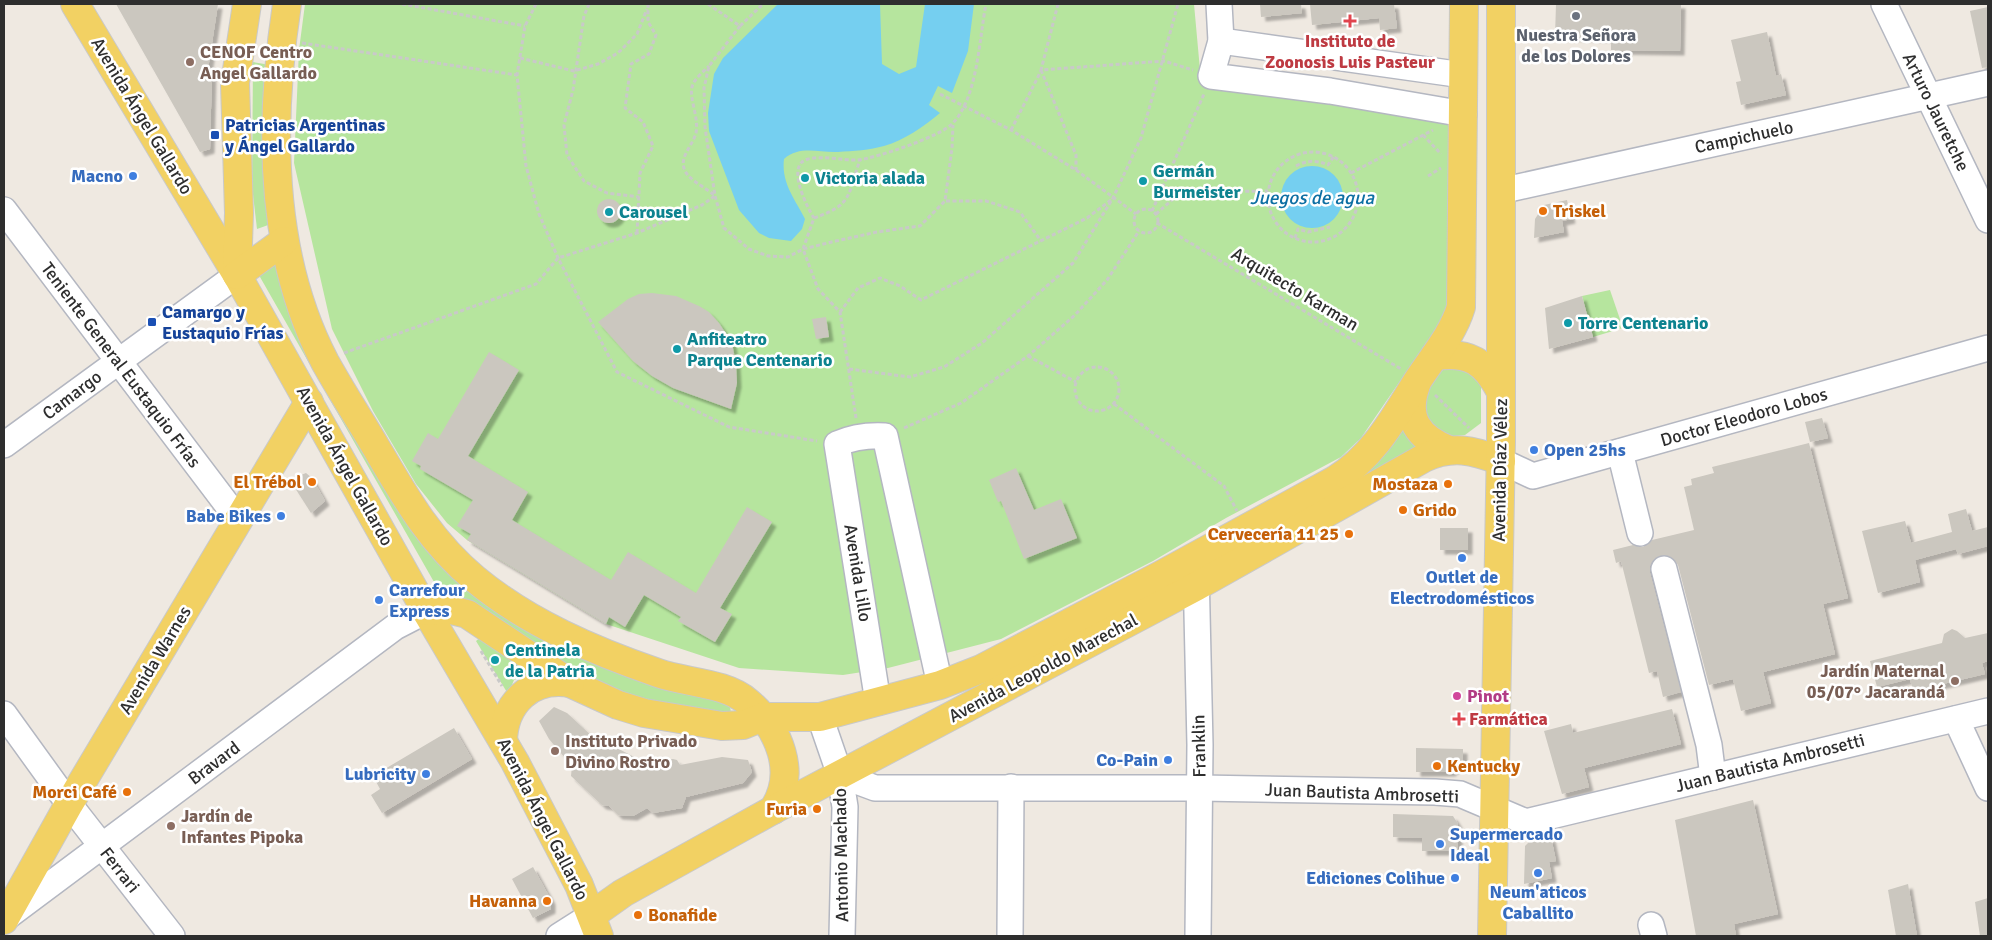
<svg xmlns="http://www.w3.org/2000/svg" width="1992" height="940" font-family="Signika,sans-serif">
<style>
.green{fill:#b6e59e}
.water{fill:#75cff0}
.building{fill:#cbc7bf;filter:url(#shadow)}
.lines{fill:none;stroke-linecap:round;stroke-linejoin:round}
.minor-casing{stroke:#b4b7c1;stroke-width:28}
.major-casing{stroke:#c9c9c9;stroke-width:30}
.path{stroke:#c9c9c9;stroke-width:3;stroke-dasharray:4 2.5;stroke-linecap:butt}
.minor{stroke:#fff;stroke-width:25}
.major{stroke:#f2d163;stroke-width:28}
.worship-dot{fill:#6b7280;stroke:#fff;stroke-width:2}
.health-dot{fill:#e0444e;stroke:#fff;stroke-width:2}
.education-dot{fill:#8d6e63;stroke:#fff;stroke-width:2}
.transit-dot{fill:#1a4fb4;stroke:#fff;stroke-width:2}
.shop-dot{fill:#3f7fe0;stroke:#fff;stroke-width:2}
.culture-dot{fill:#0f9aa8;stroke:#fff;stroke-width:2}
.food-dot{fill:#e8710a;stroke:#fff;stroke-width:2}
.hotel-dot{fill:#d1479c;stroke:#fff;stroke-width:2}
.labels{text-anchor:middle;stroke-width:5;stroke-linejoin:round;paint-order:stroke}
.worship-label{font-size:18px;font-weight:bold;fill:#5b616d;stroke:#fff}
.health-label{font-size:18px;font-weight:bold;fill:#be3a42;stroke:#fff}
.education-label{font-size:18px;font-weight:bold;fill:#785e54;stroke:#fff;text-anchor:start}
.street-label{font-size:18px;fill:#2e2e2e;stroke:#fff}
.transit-label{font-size:18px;font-weight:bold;fill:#164399;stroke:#fff;text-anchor:start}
.culture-label{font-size:18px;font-weight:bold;fill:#0d838f;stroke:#fff;text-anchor:start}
.shop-label{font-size:18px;font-weight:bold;fill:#366cbe;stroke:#fff;text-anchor:end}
.food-label{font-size:18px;font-weight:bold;fill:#c56008;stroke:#fff;text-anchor:end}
.hotel-label{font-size:18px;font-weight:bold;fill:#b23c85;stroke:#fff;text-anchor:start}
.water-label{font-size:19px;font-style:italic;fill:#0d6fa3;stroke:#fff}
</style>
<defs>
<filter id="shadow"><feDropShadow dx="4.5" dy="4.5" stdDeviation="1" flood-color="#0004"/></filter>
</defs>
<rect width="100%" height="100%" fill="#efe9e1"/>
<g class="green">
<path d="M 305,4 L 1194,4 L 1201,81 L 1450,116 L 1451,294 L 1444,317 L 1361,438 L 1341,457 L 1226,518 L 1153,561 L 1001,639 L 888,668 L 843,675 L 739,668 L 606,624 L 467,540 L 447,523 L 416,484 L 373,411 L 332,329 L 294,163 L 299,50 Z"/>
<path d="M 253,62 L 270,65 L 271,224 L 257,229 L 252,186 Z"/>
<path d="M 276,256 L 447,566 L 730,706 L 731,713 L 725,717 L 630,699 L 590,683 L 442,596 L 260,277 L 259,271 Z"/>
<path d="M 1610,290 L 1623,328 L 1593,337 L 1582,296 Z"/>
<path d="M 1446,368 L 1464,369 L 1481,385 L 1481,423 L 1465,435 L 1445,437 L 1430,427 L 1423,411 L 1424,394 L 1434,376 Z"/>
<path d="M 1404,424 L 1423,447 L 1357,478 Z"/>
<path d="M 482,636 L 529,673 L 514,680 L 508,694 L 476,641 Z"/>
</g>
<g class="water">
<path d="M 778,4 L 880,4 L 882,64 L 899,74 L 916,67 L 925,4 L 974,4 L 968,51 L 952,93 L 938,86 L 929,105 L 940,113 C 923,127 905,140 884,146 C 870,150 853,151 838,152 C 819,153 800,145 784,159 C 781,183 795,199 805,219 L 802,229 L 791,241 L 769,238 L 759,233 L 739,210 L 709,131 L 708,113 L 714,74 L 723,58 Z"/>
<circle cx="1312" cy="197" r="31"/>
</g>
<g class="building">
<path d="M 116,4 L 218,4 L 208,69 L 212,69 L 210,149 L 200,152 Z"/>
<path d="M 1260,4 L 1301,4 L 1302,13 L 1261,17 Z"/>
<path d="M 1310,4 L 1394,4 L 1397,28 L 1380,30 L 1379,18 L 1312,25 Z"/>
<path d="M 1556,4 L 1681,4 L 1680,51 L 1611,50 L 1611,38 L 1555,36 Z"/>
<path d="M 1988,7 L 1988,67 L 1982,68 L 1970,11 Z"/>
<path d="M 1767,32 L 1776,76 L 1781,74 L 1786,95 L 1741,105 L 1736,82 L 1741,81 L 1731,40 Z"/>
<circle cx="609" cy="211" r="12"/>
<path d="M 1567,200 L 1571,219 L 1562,221 L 1564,232 L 1534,238 L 1535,219 L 1544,205 Z"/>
<path d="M 652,293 L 676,296 L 699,306 L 709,312 L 719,323 L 732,343 L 736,364 L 737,383 L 731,409 L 673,388 L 652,376 L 633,361 L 598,322 L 628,299 L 639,294 Z"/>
<path d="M 1582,296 L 1593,337 L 1549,349 L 1545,308 Z"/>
<path d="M 826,317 L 829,337 L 816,339 L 812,319 Z"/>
<path d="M 489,352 L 519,370 L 468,456 L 528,492 L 512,520 L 611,580 L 628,552 L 696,593 L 747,507 L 772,522 L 720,608 L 732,614 L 715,642 L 678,621 L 681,617 L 644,595 L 625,627 L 609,617 L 606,624 L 467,540 L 471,534 L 457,526 L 473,500 L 420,469 L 421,466 L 412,461 L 428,433 L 438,439 Z"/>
<path d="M 1822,418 L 1828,438 L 1810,442 L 1805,422 Z"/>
<path d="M 1809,443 L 1848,598 L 1823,604 L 1835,654 L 1763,672 L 1771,703 L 1741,711 L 1733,679 L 1709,685 L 1678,565 L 1674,559 L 1661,555 L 1654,559 L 1650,566 L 1650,573 L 1681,692 L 1663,697 L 1657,671 L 1649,673 L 1621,561 L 1616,563 L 1613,550 L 1633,545 L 1643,547 L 1652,540 L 1694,530 L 1684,487 L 1692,485 L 1691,479 L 1714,473 L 1712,467 Z"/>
<path d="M 1016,468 L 1034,510 L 1061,499 L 1077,538 L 1024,559 L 1001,501 L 998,502 L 989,480 Z"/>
<path d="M 306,473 L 312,478 L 325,501 L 311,513 L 295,488 L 301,475 Z"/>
<path d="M 1966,509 L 1972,531 L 1988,527 L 1988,546 L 1958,554 L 1956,549 L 1915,560 L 1920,582 L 1878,593 L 1862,531 L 1905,521 L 1911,543 L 1952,532 L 1948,514 Z"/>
<rect x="1440" y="528" width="28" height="22"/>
<path d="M 1952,629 L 1957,631 L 1965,638 L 1988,633 L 1988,661 L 1982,663 L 1985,674 L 1913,691 L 1910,679 L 1877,687 L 1870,661 L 1942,643 L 1944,634 Z"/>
<path d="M 554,707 L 567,713 L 595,739 L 603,734 L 613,746 L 638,759 L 655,761 L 673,759 L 677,760 L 680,765 L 722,757 L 748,760 L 752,772 L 743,783 L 686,797 L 682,808 L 653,813 L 647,808 L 633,816 L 618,815 L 609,806 L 602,805 L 571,776 L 572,766 L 549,739 L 539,721 Z"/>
<path d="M 1672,709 L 1681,744 L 1584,768 L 1589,787 L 1562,794 L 1544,731 L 1571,724 L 1573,733 Z"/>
<path d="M 454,728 L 472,759 L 382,813 L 371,795 L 380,789 L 373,776 Z"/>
<path d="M 1416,748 L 1463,749 L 1463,760 L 1451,772 L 1416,772 Z"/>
<path d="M 1753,800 L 1778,914 L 1734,924 L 1736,936 L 1696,936 L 1675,820 Z"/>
<path d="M 1393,814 L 1453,816 L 1458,824 L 1458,851 L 1422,851 L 1422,838 L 1393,837 Z"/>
<path d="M 1551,837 L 1556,861 L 1549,862 L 1552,878 L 1524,884 L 1525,846 L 1529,842 Z"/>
<path d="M 533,867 L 551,900 L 551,909 L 533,918 L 512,879 Z"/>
<path d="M 1908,884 L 1917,936 L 1896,936 L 1888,890 Z"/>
<path d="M 1988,898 L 1988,936 L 1980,936 L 1975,902 Z"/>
</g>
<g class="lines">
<defs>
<g id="minor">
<path d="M 1219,4 L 1221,41 L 1211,76 L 1330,91 L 1464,114"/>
<path d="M 1884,4 L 1988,220"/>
<path d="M 1221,41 L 1463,75"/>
<path d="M 1500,191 L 1988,83"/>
<path d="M 4,210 L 238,519"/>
<path d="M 4,445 L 237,275"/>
<path d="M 1620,452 L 1640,533"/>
<path d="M 1501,461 L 1533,476 L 1988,348"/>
<path d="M 1196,569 L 1200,745 L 1198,936"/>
<path d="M 1664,569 L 1709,745 L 1713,777"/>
<path d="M 878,702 L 837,444 C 853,437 868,435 885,436 L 940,685"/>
<path d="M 4,714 L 69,804 L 172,936"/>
<path d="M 820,717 L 840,775 L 845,807 L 842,936"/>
<path d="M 1956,719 L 1988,788"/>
<path d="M 840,775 L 875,788 L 1200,788 L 1435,792 L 1460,794 L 1526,822 L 1988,711"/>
<path d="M 4,919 L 395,627 L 426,611"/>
<path d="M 1651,925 L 1654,936"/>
<path d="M 559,936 L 592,915"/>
<path d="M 1010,936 L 1011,787"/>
</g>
<g id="major">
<path d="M 75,4 L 237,275 L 426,611 L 515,762 L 579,885 L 599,936"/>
<path d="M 287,4 C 269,122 268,253 325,362 C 341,391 360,420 377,449 C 405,497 431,543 475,579 C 528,623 594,651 658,673 C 686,683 725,682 748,702 C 779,728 798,773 773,810"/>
<path d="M 237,275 L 239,213 L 235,83 L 247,4"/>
<path d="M 237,275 L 284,241"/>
<path d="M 1435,356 C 1470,351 1485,362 1501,392"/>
<path d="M 1416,385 C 1404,418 1418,438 1449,450"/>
<path d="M 426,611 L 447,609 L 467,614 L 570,683 L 618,705 L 644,713 L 722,726 L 743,725 L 763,717 L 820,717 L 940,685 L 981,669 L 1161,575 L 1335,480 C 1374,456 1394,418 1418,380 C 1433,357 1453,334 1461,307 L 1464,4"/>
<path d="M 503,741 C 504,703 531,677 570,683"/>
<path d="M 592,915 L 623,893 L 773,810 L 1197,586 L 1424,458 C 1452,445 1473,450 1501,461"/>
<path d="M 4,920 L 69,804 L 309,402"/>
<path d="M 1492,936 L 1501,442 L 1501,4"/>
</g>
</defs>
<use href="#minor" class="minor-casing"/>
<use href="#major" class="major-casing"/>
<g class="path">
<path d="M 402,4 L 525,26"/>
<path d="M 536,4 L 525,26 L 517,75 L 526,166 L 539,214 L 558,258 L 617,372 L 729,427 L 817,441"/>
<path d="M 589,4 L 584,16 L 573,90 L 564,125 L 567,155 L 584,181 L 607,193 L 639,197"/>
<path d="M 708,4 L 740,26 L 763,4"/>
<path d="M 1058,4 L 1041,70 L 1164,61 L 1193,70"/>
<path d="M 740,26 L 709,66 L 704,88 L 705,127 L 715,196 L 724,228 L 749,249 L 768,256 L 788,257 L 803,249 L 836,241 L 877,232 L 920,226 L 945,201 L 952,148 L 953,125"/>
<path d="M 302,43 L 517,75"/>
<path d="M 520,58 L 574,71 L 598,64 L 618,53 L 637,34 L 647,9"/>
<path d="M 1041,70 L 1076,155 L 1076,170"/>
<path d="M 940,94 L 1011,130 L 1076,170 L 1136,214"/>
<path d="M 1011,130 L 1041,71"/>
<path d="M 1423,135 L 1441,154"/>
<circle cx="1313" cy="197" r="45"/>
<path d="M 1296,166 C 1307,160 1317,160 1328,165 L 1334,156"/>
<path d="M 1351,173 L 1433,130"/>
<path d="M 1428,176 L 1441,168"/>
<path d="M 946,201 L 986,201 L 1020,212 L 1041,241"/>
<circle cx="1146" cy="221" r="12"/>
<path d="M 1152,211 L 1204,94"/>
<path d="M 1156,214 L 1181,192 L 1268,191"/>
<path d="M 814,218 C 854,204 847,195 860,160"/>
<path d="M 1157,223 L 1401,369"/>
<path d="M 637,233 L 640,173 L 653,146 L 643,122 L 625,108 L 631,64 L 649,54 L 656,35 L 648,22 L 648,5"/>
<path d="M 1295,238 L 1298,229 L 1308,232 L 1330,227"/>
<path d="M 840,312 L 858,288 L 880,278 L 900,286 L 921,300 L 1087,218 L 1111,200"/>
<path d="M 344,353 L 536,284 L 558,258 L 637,233 L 702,205 L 715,196 C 706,187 687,180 684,168 C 680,156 693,145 696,133 C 699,117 689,98 692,87 C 694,79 703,72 709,66"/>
<path d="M 1028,356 L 1076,382"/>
<circle cx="1097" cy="389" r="22"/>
<path d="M 849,369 L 910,377 L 944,367 L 982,343 L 1073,263 L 1113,198 L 1141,138 L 1178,4"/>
<path d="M 1435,395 L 1469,428"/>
<path d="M 1114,404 L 1224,486 L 1237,511"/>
<path d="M 856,418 L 840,312 L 818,289 L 803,249 L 814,218 C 807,207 790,173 802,162 C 813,153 844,161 858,160 C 876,158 942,136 953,123 C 978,96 979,39 986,4"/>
<path d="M 904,428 L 961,403 L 1028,356 L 1075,315 L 1107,280 L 1139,231"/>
<path d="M 481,651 L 502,686"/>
</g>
<use href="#minor" class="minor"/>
<use href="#major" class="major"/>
</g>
<circle class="worship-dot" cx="1576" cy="16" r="5"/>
<g class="health-dot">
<path d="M1347.5 13.5h5v5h5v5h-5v5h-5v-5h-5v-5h5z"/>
<path d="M1456.5 711.5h5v5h5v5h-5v5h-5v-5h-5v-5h5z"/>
</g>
<g class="education-dot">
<circle cx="190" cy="62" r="5"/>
<circle cx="1955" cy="681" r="5"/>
<circle cx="555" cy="751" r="5"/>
<circle cx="171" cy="826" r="5"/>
</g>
<g class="transit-dot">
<rect x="210" y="130" width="10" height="10" rx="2.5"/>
<rect x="147" y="317" width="10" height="10" rx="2.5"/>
</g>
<g class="shop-dot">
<circle cx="133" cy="176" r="5"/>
<circle cx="1534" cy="450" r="5"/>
<circle cx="281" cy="516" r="5"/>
<circle cx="1462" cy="558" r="5"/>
<circle cx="379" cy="600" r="5"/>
<circle cx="1168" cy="760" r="5"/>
<circle cx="426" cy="774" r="5"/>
<circle cx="1440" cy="844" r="5"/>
<circle cx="1538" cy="873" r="5"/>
<circle cx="1455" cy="878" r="5"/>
</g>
<g class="culture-dot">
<circle cx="805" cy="178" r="5"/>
<circle cx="1143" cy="181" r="5"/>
<circle cx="609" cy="212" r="5"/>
<circle cx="1568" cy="323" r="5"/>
<circle cx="677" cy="349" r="5"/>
<circle cx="495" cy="660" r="5"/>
</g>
<g class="food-dot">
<circle cx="1543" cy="211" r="5"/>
<circle cx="312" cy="482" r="5"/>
<circle cx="1448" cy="484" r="5"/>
<circle cx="1403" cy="510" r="5"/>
<circle cx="1349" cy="534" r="5"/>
<circle cx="1437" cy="766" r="5"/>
<circle cx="127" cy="792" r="5"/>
<circle cx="817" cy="809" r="5"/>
<circle cx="547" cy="901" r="5"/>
<circle cx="638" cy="915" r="5"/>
</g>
<circle class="hotel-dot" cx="1457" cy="696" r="5"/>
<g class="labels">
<g class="worship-label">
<text x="1576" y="41">Nuestra Señora<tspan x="1576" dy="21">de los Dolores</tspan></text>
</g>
<g class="health-label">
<text x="1350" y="47">Instituto de<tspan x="1350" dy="21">Zoonosis Luis Pasteur</tspan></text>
<text x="1469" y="725" text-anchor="start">Farmática</text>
</g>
<g class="education-label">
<text x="200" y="58">CENOF Centro<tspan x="200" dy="21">Angel Gallardo</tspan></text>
<text x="1945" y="677" text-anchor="end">Jardín Maternal<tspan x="1945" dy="21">05/07° Jacarandá</tspan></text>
<text x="565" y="747">Instituto Privado<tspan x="565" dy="21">Divino Rostro</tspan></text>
<text x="181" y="822">Jardín de<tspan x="181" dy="21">Infantes Pipoka</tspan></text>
</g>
<g class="street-label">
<text transform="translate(1936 112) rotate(64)" y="6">Arturo Jauretche</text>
<text transform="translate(142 116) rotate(59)" y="6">Avenida Ángel Gallardo</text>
<text transform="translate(1744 137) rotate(-12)" y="6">Campichuelo</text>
<text transform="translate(1295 289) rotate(31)" y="6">Arquitecto Karman</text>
<text transform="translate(121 365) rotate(53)" y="6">Teniente General Eustaquio Frías</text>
<text transform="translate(72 395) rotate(-37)" y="6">Camargo</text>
<text transform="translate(1744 417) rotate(-16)" y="6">Doctor Eleodoro Lobos</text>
<text transform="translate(345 466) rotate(61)" y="6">Avenida Ángel Gallardo</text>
<text transform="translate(1500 470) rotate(-89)" y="6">Avenida Díaz Vélez</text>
<text transform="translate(858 573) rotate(81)" y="6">Avenida Lillo</text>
<text transform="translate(155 660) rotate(-59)" y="6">Avenida Warnes</text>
<text transform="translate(1043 668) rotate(-28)" y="6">Avenida Leopoldo Marechal</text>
<text transform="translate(1199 746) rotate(-91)" y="6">Franklin</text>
<text transform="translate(214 763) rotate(-37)" y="6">Bravard</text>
<text transform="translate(1770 763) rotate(-14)" y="6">Juan Bautista Ambrosetti</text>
<text transform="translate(1362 793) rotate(2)" y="6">Juan Bautista Ambrosetti</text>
<text transform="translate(543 819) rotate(63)" y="6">Avenida Ángel Gallardo</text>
<text transform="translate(841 855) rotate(-91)" y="6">Antonio Machado</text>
<text transform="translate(120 870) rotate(52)" y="6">Ferrari</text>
</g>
<g class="transit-label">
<text x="225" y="131">Patricias Argentinas<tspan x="225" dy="21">y Ángel Gallardo</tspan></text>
<text x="162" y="318">Camargo y<tspan x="162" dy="21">Eustaquio Frías</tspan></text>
</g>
<g class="culture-label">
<text x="1153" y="177">Germán<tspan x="1153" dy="21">Burmeister</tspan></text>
<text x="815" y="184">Victoria alada</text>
<text x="619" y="218">Carousel</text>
<text x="1578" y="329">Torre Centenario</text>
<text x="687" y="345">Anfiteatro<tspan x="687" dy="21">Parque Centenario</tspan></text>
<text x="505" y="656">Centinela<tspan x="505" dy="21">de la Patria</tspan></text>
</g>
<g class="shop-label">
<text x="123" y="182">Macno</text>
<text x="1544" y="456" text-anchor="start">Open 25hs</text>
<text x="271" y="522">Babe Bikes</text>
<text x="1462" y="583" text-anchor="middle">Outlet de<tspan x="1462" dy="21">Electrodomésticos</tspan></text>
<text x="389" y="596" text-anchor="start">Carrefour<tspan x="389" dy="21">Express</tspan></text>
<text x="1158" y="766">Co-Pain</text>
<text x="416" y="780">Lubricity</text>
<text x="1450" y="840" text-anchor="start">Supermercado<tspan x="1450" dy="21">Ideal</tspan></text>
<text x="1445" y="884">Ediciones Colihue</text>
<text x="1538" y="898" text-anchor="middle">Neum'aticos<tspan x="1538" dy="21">Caballito</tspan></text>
</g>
<g class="food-label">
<text x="1553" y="217" text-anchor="start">Triskel</text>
<text x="302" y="488">El Trébol</text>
<text x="1438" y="490">Mostaza</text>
<text x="1413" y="516" text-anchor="start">Grido</text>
<text x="1339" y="540">Cervecería 11 25</text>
<text x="1447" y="772" text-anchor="start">Kentucky</text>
<text x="117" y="798">Morci Café</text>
<text x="807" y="815">Furia</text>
<text x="537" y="907">Havanna</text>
<text x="648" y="921" text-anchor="start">Bonafide</text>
</g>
<g class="hotel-label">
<text x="1467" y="702">Pinot</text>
</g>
<g class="water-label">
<text x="1312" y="204">Juegos de agua</text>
</g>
</g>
<rect width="1992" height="940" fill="none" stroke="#2e2e2e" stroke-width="10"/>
</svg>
